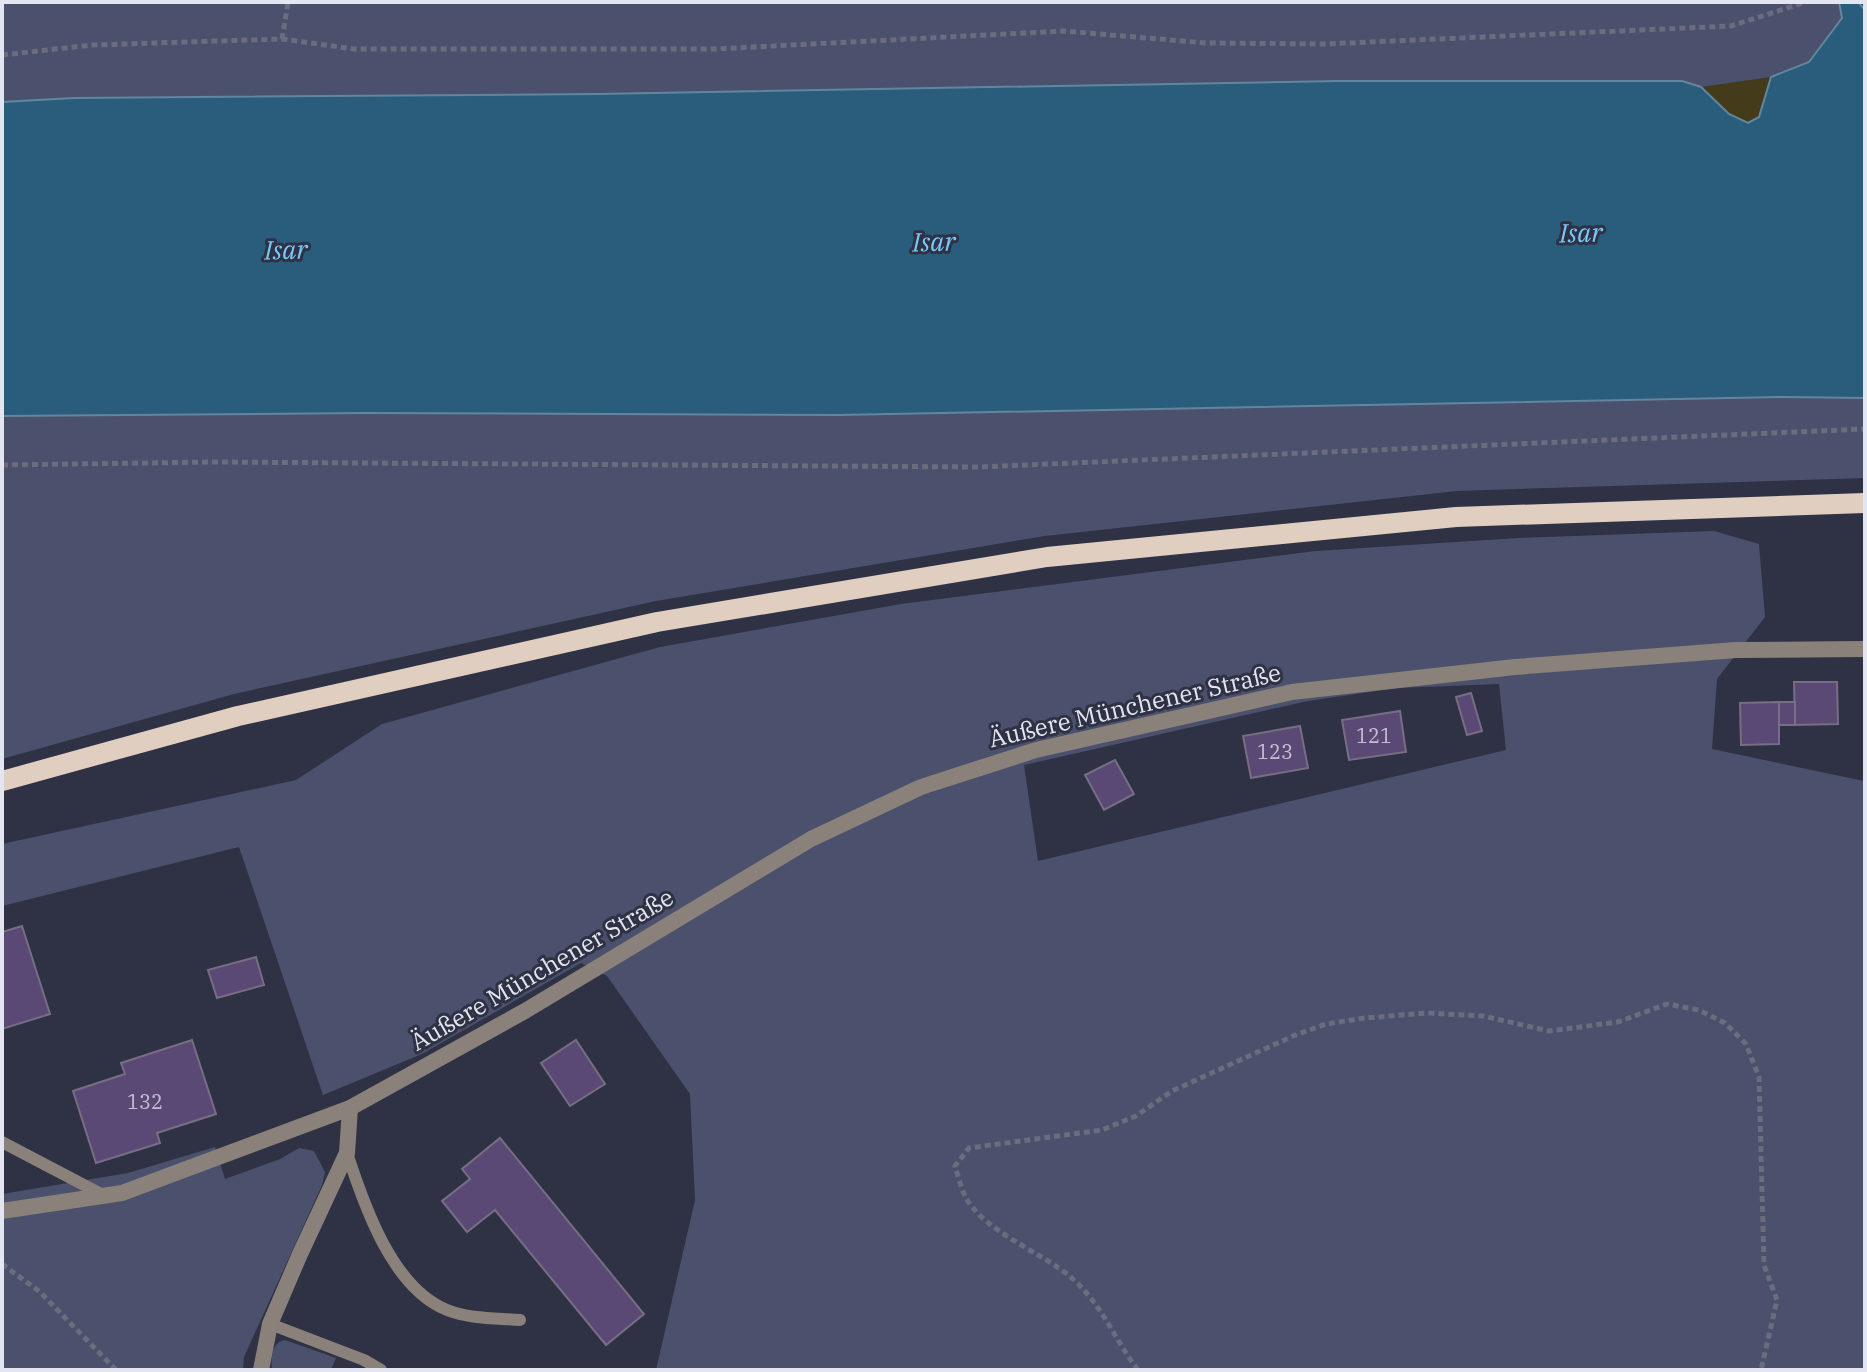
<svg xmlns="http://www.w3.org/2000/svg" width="1867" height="1372" font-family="'IBM Plex Serif',serif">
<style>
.green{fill:#4b506d;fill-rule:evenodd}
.sand{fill:#433b1a}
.water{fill:#2a5d7b;stroke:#62869e;stroke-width:2}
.building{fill:#5b4975;stroke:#766e83;stroke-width:2}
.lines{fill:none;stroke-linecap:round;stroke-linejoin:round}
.path{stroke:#6a6d7d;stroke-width:5;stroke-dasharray:6 4;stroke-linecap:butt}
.lane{stroke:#89817a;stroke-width:12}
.street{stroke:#89817a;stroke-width:16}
.primary{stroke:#e0cfc0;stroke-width:20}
.labels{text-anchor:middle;stroke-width:6;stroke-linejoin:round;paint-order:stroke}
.number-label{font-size:20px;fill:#c1bed2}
.street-label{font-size:24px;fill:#e3e5f1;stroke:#2f3244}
.water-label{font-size:26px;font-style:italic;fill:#7ac9f9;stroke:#2f3244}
</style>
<rect width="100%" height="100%" fill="#2f3244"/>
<g class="green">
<path d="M 2,2 L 1839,2 L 1842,18 L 1809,62 L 1771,77 L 1736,84 L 1701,87 L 1682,81 L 1338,81 L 597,94 L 74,98 L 2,102 Z"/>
<path d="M 1784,397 L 1865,398 L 1865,478 L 1457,491 L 1045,536 L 656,601 L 234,694 L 2,759 L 2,416 Z"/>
<path d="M 1714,531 L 1759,544 L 1765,617 L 1717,679 L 1712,749 L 1864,781 L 1865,784 L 1865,1370 L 656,1370 L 695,1200 L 690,1094 L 607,976 L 581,963 L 422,1054 L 323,1095 L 239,847 L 2,906 L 2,844 L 296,780 L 382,724 L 660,647 L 901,604 L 1316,551 L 1518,538 ZM 1499,684 L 1506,750 L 1038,861 L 1024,765 L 1308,701 L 1397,688 Z"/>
<path d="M 215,1147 L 225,1179 L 280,1159 L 299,1148 L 314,1151 L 325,1172 L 322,1185 L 244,1357 L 243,1370 L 2,1370 L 2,1194 L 128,1173 Z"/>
<path d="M 285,1340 L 336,1358 L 331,1370 L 272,1370 C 271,1359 271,1342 285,1340 Z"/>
</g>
<path class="sand" d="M 1771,77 L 1759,117 L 1747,123 L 1729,114 L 1701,87 Z"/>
<path class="water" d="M 1839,2 L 1858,2 L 1865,10 L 1865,398 L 1784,397 L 839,415 L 365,413 L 2,416 L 2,102 L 74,98 L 597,94 L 1338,81 L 1682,81 L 1701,87 L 1729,114 L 1748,123 L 1759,117 L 1771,77 L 1809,62 L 1842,18 Z"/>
<g class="building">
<path d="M 1794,682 L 1837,682 L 1838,724 L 1795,725 Z"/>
<path d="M 1471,693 L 1482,731 L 1467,735 L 1456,697 Z"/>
<rect x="1779" y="702" width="16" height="23"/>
<path d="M 1779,702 L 1779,744 L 1741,745 L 1740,703 Z"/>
<path d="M 1400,711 L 1406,752 L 1349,760 L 1342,720 Z"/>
<path d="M 1300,726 L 1308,768 L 1251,778 L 1243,736 Z"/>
<path d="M 1115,760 L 1134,794 L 1104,810 L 1085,775 Z"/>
<path d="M 22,926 L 50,1014 L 2,1029 L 2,932 Z"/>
<path d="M 256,957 L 264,985 L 217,998 L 208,970 Z"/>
<path d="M 192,1040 L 216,1114 L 157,1133 L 160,1143 L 96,1163 L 73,1091 L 125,1074 L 121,1063 Z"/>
<path d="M 576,1040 L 605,1084 L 570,1106 L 541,1063 Z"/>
<path d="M 500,1138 L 644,1314 L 606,1345 L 495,1210 L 467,1232 L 442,1201 L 470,1179 L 462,1169 Z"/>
</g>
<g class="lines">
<g class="path">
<path d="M 282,39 L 288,2"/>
<path d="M 2,55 L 92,45 L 282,39 L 354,49 L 715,49 L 1064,31 L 1206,43 L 1325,44 L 1731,26 L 1806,2"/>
<path d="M 2,465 L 214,462 L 979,467 L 1865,429"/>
<path d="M 2,1264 L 40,1292 L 116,1370"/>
<path d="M 1138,1370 C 1115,1340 1102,1305 1073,1279 C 1044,1253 982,1231 965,1196 C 961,1187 958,1176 955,1166 L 969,1148 L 1102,1130 L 1136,1116 L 1172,1091 L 1293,1036 L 1326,1024 L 1365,1018 L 1427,1013 L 1483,1016 L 1549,1031 L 1618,1022 L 1667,1004 L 1699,1010 L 1725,1023 L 1746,1044 L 1759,1077 L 1764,1265 L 1777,1300 L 1761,1370"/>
</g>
<g class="lane">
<path d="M 2,1142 L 103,1195"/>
<path d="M 347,1153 C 364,1205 392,1288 447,1310 C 470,1319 495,1318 520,1320"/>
<path d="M 270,1324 L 364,1360 L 381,1370"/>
</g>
<g class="street">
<path d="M 2,1211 L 122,1193 L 350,1108 L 525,1011 L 811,839 L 921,787 L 1036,750 L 1292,692 L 1515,667 L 1736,650 L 1865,649"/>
<path d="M 261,1370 L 270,1324 L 300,1254 L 347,1153 L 350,1108"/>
</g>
<path class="primary" d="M 2,781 L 238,716 L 657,622 L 1047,557 L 1456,517 L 1865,503"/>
</g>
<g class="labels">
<g class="number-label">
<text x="1374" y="743">121</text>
<text x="1275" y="759">123</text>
<text x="145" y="1109">132</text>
</g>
<g class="street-label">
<text transform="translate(1135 706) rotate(-13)" y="8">Äußere Münchener Straße</text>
<text transform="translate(542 970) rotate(-30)" y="8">Äußere Münchener Straße</text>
</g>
<g class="water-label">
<text transform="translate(1581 233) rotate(-1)" y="9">Isar</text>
<text transform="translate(934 242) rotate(-1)" y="9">Isar</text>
<text transform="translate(286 250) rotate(-1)" y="9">Isar</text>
</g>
</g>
<rect width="1867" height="1372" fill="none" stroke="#e3e5f1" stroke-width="8"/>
</svg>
